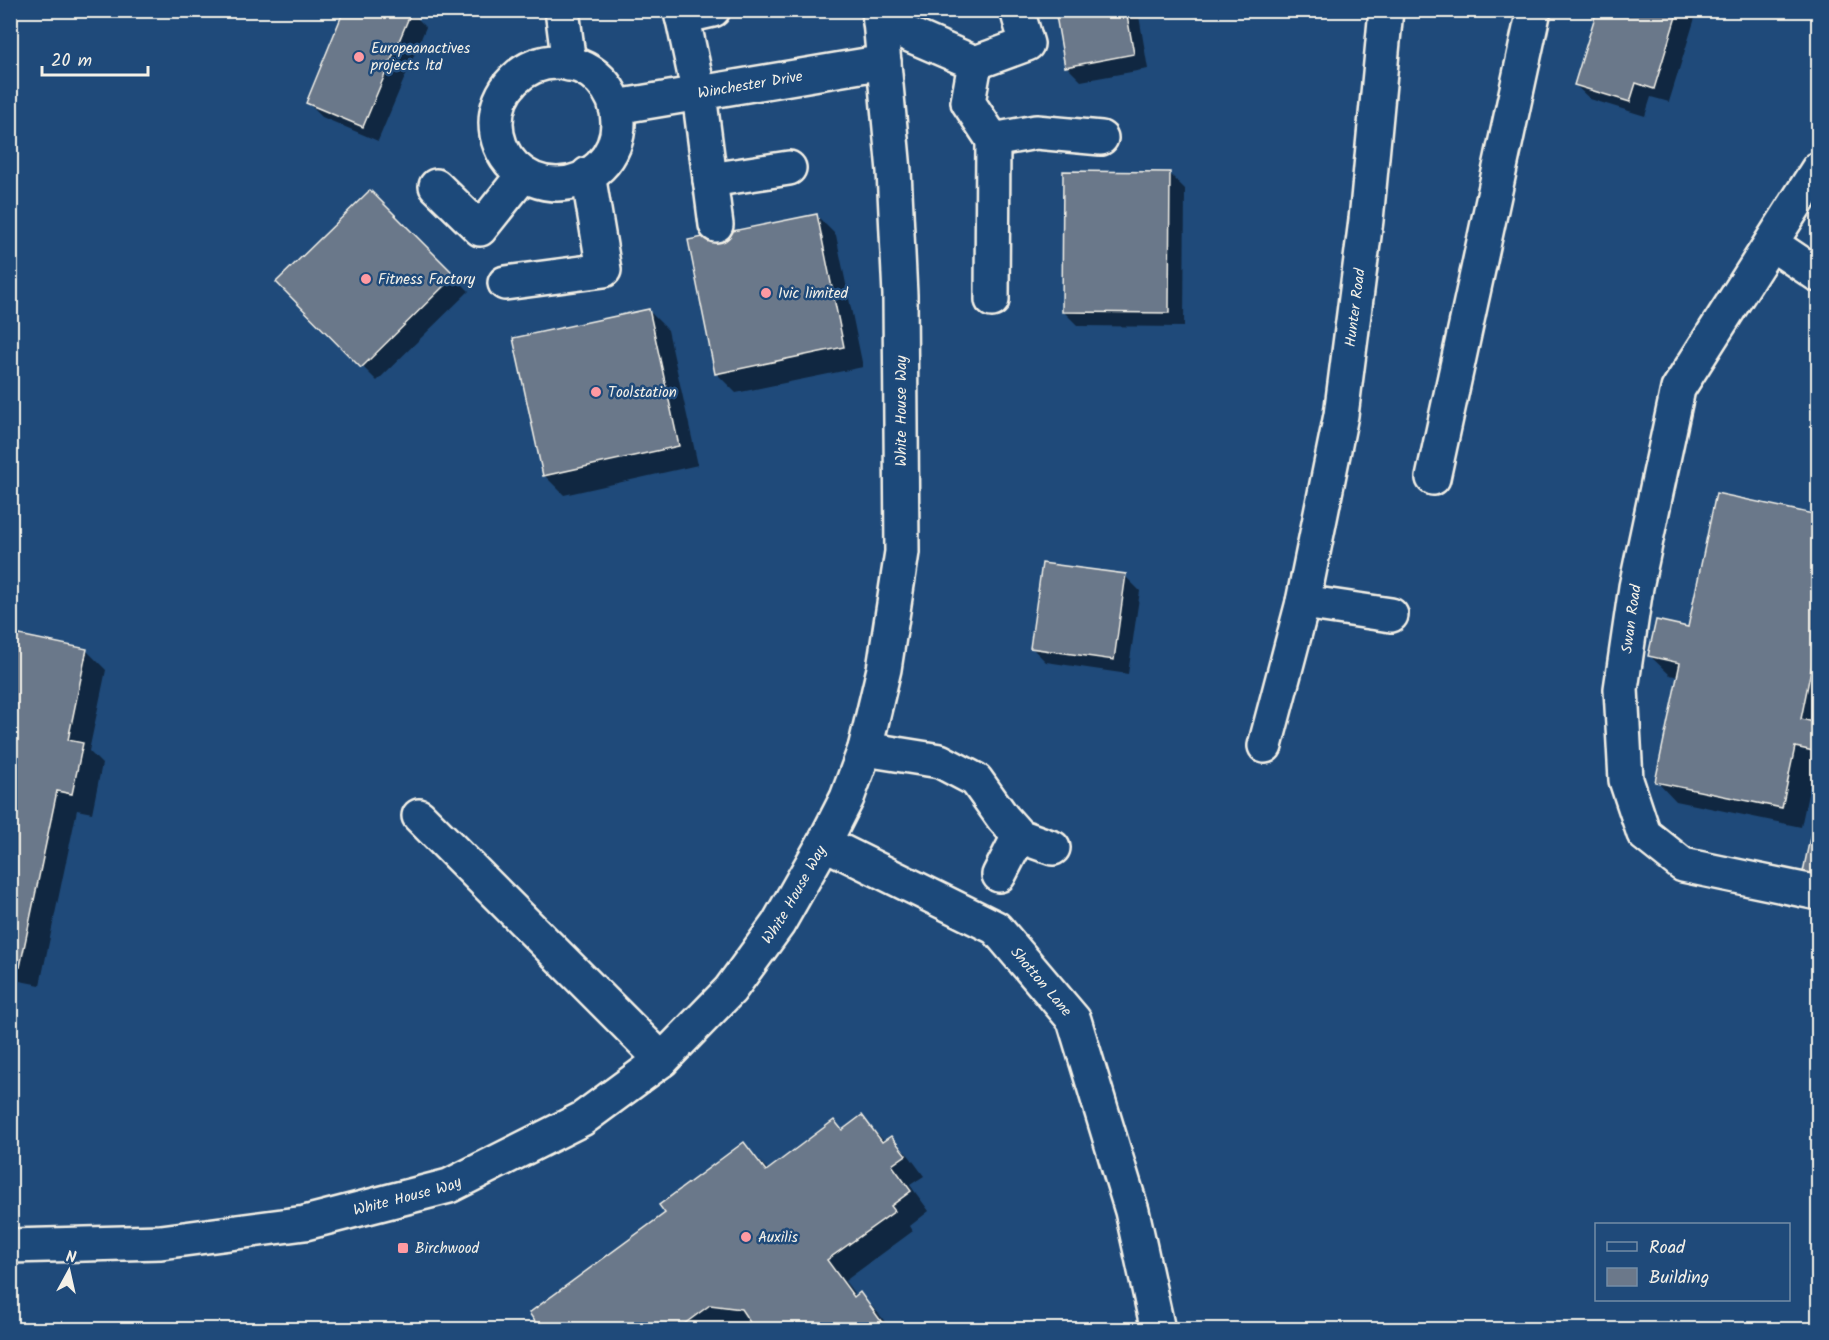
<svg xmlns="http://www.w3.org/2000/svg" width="1829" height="1340" font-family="Kalam,sans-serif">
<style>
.shadow{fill:#0007}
.building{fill:#6b788a;stroke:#f4f1e8;stroke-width:1.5}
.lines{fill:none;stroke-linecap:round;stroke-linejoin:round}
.minor-casing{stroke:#f4f1e8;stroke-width:38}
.minor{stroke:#1f4a7a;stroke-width:33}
.poi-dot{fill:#ff9aa2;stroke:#1f4a7a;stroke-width:2}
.labels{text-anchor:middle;stroke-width:5;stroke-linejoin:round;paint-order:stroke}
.poi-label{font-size:15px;fill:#f4f1e8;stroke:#1f4a7a;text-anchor:start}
.street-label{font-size:15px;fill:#f4f1e8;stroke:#1f4a7a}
</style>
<rect width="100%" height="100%" fill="#1f4a7a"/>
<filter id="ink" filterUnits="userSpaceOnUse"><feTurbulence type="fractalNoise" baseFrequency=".0167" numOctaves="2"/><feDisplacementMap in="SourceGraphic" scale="12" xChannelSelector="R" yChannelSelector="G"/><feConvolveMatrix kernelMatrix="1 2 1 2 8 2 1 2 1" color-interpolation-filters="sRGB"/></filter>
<g filter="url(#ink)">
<g class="shadow">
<path d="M 409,10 L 426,27 L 378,141 L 322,117 L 307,102 Z"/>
<path d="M 1056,10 L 1138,10 L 1148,69 L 1081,81 L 1066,66 Z"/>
<path d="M 1598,10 L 1687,10 L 1695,18 L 1669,102 L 1651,97 L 1645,116 L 1590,99 L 1575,85 Z"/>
<path d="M 1170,174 L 1185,189 L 1184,327 L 1078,326 L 1063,311 Z"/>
<path d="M 370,192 L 469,291 L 377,381 L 278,282 Z"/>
<path d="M 816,215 L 836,235 L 863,367 L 736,393 L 716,373 Z"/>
<path d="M 648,310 L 668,330 L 698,465 L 564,495 L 544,475 Z"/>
<path d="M 1717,495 L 1818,516 L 1818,767 L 1814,766 L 1801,827 L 1676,801 L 1657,781 L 1679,677 L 1670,675 L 1650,656 L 1689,629 Z"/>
<path d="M 1125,576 L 1140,591 L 1128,674 L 1046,662 L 1031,647 Z"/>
<path d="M 10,634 L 86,650 L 106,670 L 89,751 L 102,764 L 92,813 L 77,810 L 40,985 L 10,979 Z"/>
<path d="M 1818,807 L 1818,885 L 1805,872 Z"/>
<path d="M 862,1117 L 885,1142 L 891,1137 L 910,1157 L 924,1176 L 910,1185 L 929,1211 L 910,1226 L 913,1231 L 845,1281 L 857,1297 L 860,1294 L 879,1314 L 891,1330 L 757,1330 L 756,1327 L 730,1324 L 722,1330 L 543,1330 L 744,1144 L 769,1171 L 843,1131 Z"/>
</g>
<g class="building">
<path d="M 344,10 L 412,10 L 363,127 L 306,103 Z"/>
<path d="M 1055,10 L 1126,10 L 1134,54 L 1065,67 Z"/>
<path d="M 1597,10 L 1678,10 L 1654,89 L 1636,83 L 1630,102 L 1574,85 Z"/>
<path d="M 1063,171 L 1170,172 L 1169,313 L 1062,312 Z"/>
<path d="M 370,190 L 455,275 L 361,368 L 276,282 Z"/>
<path d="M 817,214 L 844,347 L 715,374 L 688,240 Z"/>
<path d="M 649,309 L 679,446 L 543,476 L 513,338 Z"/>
<path d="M 1716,493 L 1818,515 L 1818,635 L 1801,719 L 1818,723 L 1818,752 L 1795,747 L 1782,808 L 1655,782 L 1680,663 L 1648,656 L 1656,620 L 1688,627 Z"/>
<path d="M 1042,563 L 1126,574 L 1114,660 L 1030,648 Z"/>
<path d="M 10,633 L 87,649 L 68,740 L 83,743 L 72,794 L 57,791 L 20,967 L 10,965 Z"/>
<path d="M 1818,799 L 1818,875 L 1803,872 Z"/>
<path d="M 862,1115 L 882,1142 L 891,1136 L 906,1155 L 892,1165 L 911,1191 L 891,1206 L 895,1211 L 827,1260 L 854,1297 L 860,1292 L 883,1324 L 876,1330 L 755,1330 L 741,1309 L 710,1305 L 676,1330 L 541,1330 L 529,1313 L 665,1213 L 659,1205 L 744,1142 L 766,1171 L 834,1120 L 842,1130 Z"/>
</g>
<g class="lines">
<defs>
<g id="minor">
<path d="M 562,10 L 569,64"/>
<path d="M 681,10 L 699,94 L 716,225"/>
<path d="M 1017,10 L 1027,44 L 975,63 L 968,102 L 993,140 L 1036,132 L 1101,138"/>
<path d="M 682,17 L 713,10"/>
<path d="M 880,22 L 975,63"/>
<circle cx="557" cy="123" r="61"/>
<path id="s1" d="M 616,107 L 884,62"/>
<path d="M 1818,169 L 1678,389 L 1636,587 L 1621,689 L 1626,780 L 1644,834 L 1683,865 L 1818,893"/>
<path d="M 710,180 L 789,168"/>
<path d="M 436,186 L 480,229 L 523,175"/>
<path d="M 1772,244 L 1818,275"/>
<path d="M 505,283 L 604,270 L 588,174"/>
<path d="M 992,300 L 993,140"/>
<path d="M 1433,478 L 1534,10"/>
<path d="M 1303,602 L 1391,615"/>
<path id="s2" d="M 1265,746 L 1303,602 L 1341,415 L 1366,220 L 1386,10"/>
<path d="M 865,749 L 940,761 L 976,780 L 1003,818 L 1019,836 L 1053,848"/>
<path d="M 419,816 L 662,1060"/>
<path id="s3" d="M 824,843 L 996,928 L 1074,1020 L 1132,1211 L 1158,1330"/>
<path d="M 999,875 L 1019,836"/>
<path id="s4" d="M 10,1246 L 161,1242 L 305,1223 L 449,1186 L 582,1119 L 662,1060 L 730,990 L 778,924 L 824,843 L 847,798 L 865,749 L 884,669 L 902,552 L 900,295 L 894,171 L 879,10"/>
</g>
</defs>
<use href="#minor" class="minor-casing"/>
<use href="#minor" class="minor"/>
</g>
</g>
<g class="poi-dot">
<circle cx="359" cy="57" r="6"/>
<circle cx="366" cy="279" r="6"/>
<circle cx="766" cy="293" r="6"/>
<circle cx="596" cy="392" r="6"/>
<circle cx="746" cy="1237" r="6"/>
<rect x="397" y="1242" width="12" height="12" rx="3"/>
</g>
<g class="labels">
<g class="poi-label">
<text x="371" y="53">Europeanactives<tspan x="371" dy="17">projects ltd</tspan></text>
<text x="378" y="284">Fitness Factory</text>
<text x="778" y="298">Ivic limited</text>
<text x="608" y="397">Toolstation</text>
<text x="758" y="1242">Auxilis</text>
<text x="415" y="1253">Birchwood</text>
</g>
<g class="street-label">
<text dy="5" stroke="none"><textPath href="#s1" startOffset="136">Winchester Drive</textPath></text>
<text dy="5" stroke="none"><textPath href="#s2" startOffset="448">Hunter Road</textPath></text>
<text transform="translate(901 411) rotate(-90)" y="5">White House Way</text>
<text transform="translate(1631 619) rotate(-82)" y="5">Swan Road</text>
<text dy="5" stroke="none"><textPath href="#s4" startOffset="906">White House Way</textPath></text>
<text dy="5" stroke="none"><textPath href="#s3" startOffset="262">Shotton Lane</textPath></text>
<text dy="5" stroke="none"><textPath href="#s4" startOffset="402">White House Way</textPath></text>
</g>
</g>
<rect width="1829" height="1340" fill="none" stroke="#1f4a7a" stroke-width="36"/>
<rect x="18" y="18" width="1793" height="1304" fill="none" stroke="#f4f1e8" stroke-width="2" filter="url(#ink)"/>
<rect x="1595" y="1223" width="195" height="78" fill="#1f4a7a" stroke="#748da6" stroke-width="1.5"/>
<rect x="1607" y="1242" width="30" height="9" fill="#1f4a7a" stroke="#748da6" stroke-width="1.5"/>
<text x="1649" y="1253" font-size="18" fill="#f4f1e8">Road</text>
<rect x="1607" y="1268" width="30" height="18" fill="#6b788a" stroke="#748da6" stroke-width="1.5"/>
<text x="1649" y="1283" font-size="18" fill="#f4f1e8">Building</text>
<g transform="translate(69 1271) rotate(8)" stroke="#1f4a7a" stroke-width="4.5" paint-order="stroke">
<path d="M0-4.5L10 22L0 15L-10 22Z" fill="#f4f1e8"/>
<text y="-9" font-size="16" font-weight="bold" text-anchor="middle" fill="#f4f1e8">N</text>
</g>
<path d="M42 66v9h106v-9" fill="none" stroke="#f4f1e8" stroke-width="3"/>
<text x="51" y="66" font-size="18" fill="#f4f1e8" stroke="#1f4a7a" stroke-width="4.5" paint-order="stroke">20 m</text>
</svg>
